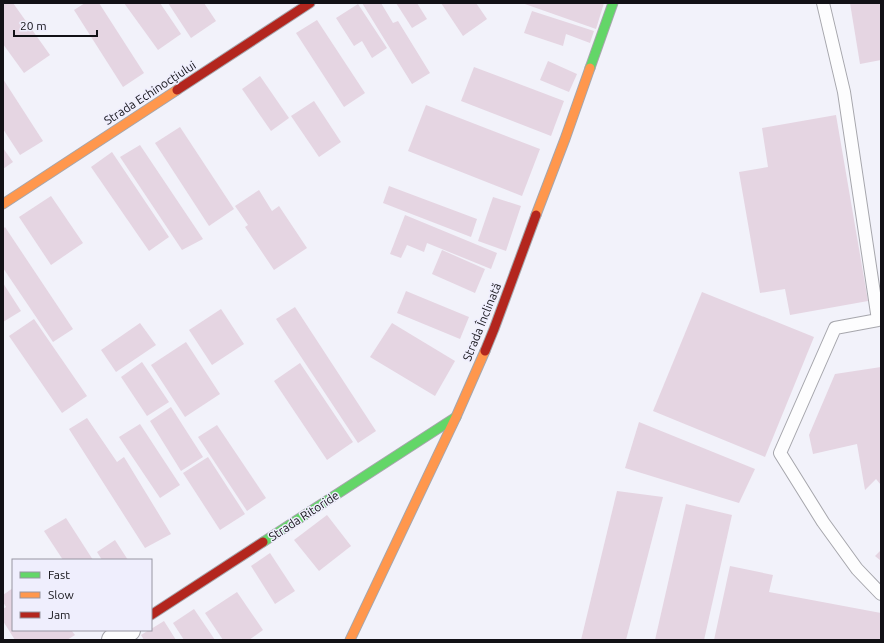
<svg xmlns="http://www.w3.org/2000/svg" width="884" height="643" font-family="Ubuntu,sans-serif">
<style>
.building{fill:#e5d5e2}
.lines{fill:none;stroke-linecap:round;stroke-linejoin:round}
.lane-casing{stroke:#a6a6ac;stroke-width:14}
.street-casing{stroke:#a6a6ac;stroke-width:24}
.fast-casing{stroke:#a6a6ac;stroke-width:11}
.slow-casing{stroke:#a6a6ac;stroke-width:11}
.jam-casing{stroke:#a6a6ac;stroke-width:11}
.lane{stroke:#fdfdfe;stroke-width:12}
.street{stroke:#fdfdfe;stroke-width:22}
.fast{stroke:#63d668;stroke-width:9}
.slow{stroke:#ff974d;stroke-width:9}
.jam{stroke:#b3261e;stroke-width:9}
.labels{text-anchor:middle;stroke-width:3;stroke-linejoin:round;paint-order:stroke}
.street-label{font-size:12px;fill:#121116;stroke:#efeefd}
</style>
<rect width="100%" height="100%" fill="#f2f2fa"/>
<g class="building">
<path d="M 3,3 L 13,3 L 50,55 L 24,73 L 3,44 Z"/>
<path d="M 85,3 L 99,3 L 144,73 L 123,87 L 74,10 Z"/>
<path d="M 124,3 L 160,3 L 181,34 L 158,50 Z"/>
<path d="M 168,3 L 204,3 L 216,21 L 191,38 Z"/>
<path d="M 362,3 L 381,3 L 393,23 L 398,21 L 430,73 L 412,84 Z"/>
<path d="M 396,3 L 417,3 L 427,19 L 412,28 Z"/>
<path d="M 441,3 L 476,3 L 487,19 L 463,36 Z"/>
<path d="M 522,3 L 604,3 L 596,29 Z"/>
<path d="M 850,3 L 881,3 L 881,60 L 860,64 Z"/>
<path d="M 358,4 L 387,48 L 372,58 L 362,41 L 354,46 L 336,18 Z"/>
<path d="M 532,11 L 594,31 L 590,43 L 566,34 L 563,46 L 524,33 Z"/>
<path d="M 317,20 L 365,93 L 344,107 L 296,33 Z"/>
<path d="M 548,61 L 577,74 L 569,92 L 540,80 Z"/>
<path d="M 474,67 L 564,101 L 551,136 L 461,101 Z"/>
<path d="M 260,76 L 289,118 L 271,131 L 242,89 Z"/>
<path d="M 3,79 L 43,141 L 20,155 L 3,129 Z"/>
<path d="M 314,101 L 341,142 L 319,157 L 291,116 Z"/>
<path d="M 426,105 L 540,149 L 522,196 L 408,151 Z"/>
<path d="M 836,115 L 868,301 L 790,315 L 785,289 L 760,293 L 739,172 L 768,167 L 762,128 Z"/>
<path d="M 180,127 L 234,209 L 209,226 L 155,143 Z"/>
<path d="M 140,145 L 203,239 L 182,250 L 120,157 Z"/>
<path d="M 3,148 L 13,162 L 3,169 Z"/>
<path d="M 112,152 L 169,237 L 149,251 L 91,167 Z"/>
<path d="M 389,186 L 477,219 L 471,237 L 383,203 Z"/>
<path d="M 259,190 L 272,211 L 279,206 L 307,248 L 274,270 L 245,227 L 248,225 L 235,206 Z"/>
<path d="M 51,196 L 83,243 L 51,265 L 19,217 Z"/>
<path d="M 493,197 L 521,206 L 506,251 L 478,241 Z"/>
<path d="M 405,215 L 497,253 L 491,269 L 427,243 L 424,252 L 407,245 L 401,258 L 390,254 Z"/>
<path d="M 5,227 L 73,329 L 53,342 L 3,268 L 3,229 Z"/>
<path d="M 442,250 L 485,269 L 475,293 L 432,274 Z"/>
<path d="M 3,283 L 21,311 L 3,322 Z"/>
<path d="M 406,291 L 469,317 L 460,339 L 397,313 Z"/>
<path d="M 702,292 L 814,337 L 765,457 L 653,411 Z"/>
<path d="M 295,307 L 376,431 L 358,443 L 276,319 Z"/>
<path d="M 221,309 L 244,344 L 212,365 L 189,330 Z"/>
<path d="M 34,319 L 87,396 L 62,413 L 9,336 Z"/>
<path d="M 140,323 L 156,345 L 116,372 L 101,350 Z"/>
<path d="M 392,323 L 455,361 L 435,396 L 370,357 Z"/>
<path d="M 186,342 L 220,394 L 185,417 L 151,365 Z"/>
<path d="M 142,362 L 169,402 L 147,416 L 121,377 Z"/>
<path d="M 300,363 L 353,442 L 327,460 L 274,381 Z"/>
<path d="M 881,367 L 881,485 L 876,479 L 865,490 L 857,444 L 813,454 L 809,435 L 835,374 Z"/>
<path d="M 171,407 L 203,457 L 181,471 L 150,421 Z"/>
<path d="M 87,418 L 117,462 L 124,457 L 171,534 L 145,548 L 69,429 Z"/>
<path d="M 639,422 L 755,469 L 739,503 L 625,468 Z"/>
<path d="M 140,424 L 180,485 L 160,498 L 119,437 Z"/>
<path d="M 217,425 L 266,498 L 247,511 L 198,437 Z"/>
<path d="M 208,457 L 245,514 L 220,530 L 183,473 Z"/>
<path d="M 617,491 L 663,497 L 626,640 L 581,640 Z"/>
<path d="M 686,504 L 732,515 L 704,640 L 655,640 Z"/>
<path d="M 327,515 L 351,546 L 319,571 L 294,540 Z"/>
<path d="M 66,518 L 93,560 L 63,560 L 44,531 Z"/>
<path d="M 115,540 L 128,560 L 102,560 L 97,552 Z"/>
<path d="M 881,550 L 881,561 L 875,556 Z"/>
<path d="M 270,553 L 295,591 L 275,604 L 251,566 Z"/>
<path d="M 730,566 L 773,575 L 769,592 L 881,613 L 881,640 L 714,640 Z"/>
<path d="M 13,588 L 13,630 L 71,630 L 75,635 L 67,640 L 15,640 L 3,621 L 3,609 L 6,607 L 3,602 L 3,595 Z"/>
<path d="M 237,592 L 263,630 L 249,640 L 223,640 L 205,613 Z"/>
<path d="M 194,609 L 215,640 L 184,640 L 173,623 Z"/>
<path d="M 164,621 L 176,640 L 144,640 L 141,635 L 149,630 L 151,630 L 151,629 Z"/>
</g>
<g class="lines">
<defs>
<path id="lane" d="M 823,3 L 844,92 L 878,320 L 835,328 L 780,453 L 823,522 L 857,569 L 881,594"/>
<path id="street" d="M 113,640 L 129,630"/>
<g id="fast">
<path d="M 590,68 L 613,3"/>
<path d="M 263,542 L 456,417"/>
</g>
<g id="slow">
<path d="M 3,204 L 177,90"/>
<path d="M 536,215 L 565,139 L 590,68"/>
<path d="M 350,640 L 456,417 L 485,351"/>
</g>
<g id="jam">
<path d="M 177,90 L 310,3"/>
<path d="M 485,351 L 494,329 L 536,215"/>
<path d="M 151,615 L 263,542"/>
</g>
</defs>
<use href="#lane" class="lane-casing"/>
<use href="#street" class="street-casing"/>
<use href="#fast" class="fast-casing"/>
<use href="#slow" class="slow-casing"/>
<use href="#jam" class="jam-casing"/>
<use href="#lane" class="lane"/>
<use href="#street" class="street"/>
<use href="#fast" class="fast"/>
<use href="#slow" class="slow"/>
<use href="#jam" class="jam"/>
</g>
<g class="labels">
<g class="street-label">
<text transform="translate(150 93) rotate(-33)" y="4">Strada Echinocțiului</text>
<text transform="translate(482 322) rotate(-68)" y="4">Strada Înclinată</text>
<text transform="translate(304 516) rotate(-33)" y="4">Strada Ritoride</text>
</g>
</g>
<rect width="884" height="643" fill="none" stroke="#121116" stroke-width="8"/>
<rect x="12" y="559" width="140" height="72" fill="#efeefd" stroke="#9796a1"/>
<rect x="20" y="572" width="20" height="6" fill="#63d668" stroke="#9796a1"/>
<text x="48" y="579" font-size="12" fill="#121116">Fast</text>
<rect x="20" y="592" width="20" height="6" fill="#ff974d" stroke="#9796a1"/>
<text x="48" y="599" font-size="12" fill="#121116">Slow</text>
<rect x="20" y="612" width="20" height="6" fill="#b3261e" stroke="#9796a1"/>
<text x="48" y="619" font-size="12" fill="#121116">Jam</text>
<path d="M14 30v6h83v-6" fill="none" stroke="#121116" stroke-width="2"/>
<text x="20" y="30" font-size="12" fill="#121116" stroke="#efeefd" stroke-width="3" paint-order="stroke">20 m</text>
</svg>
